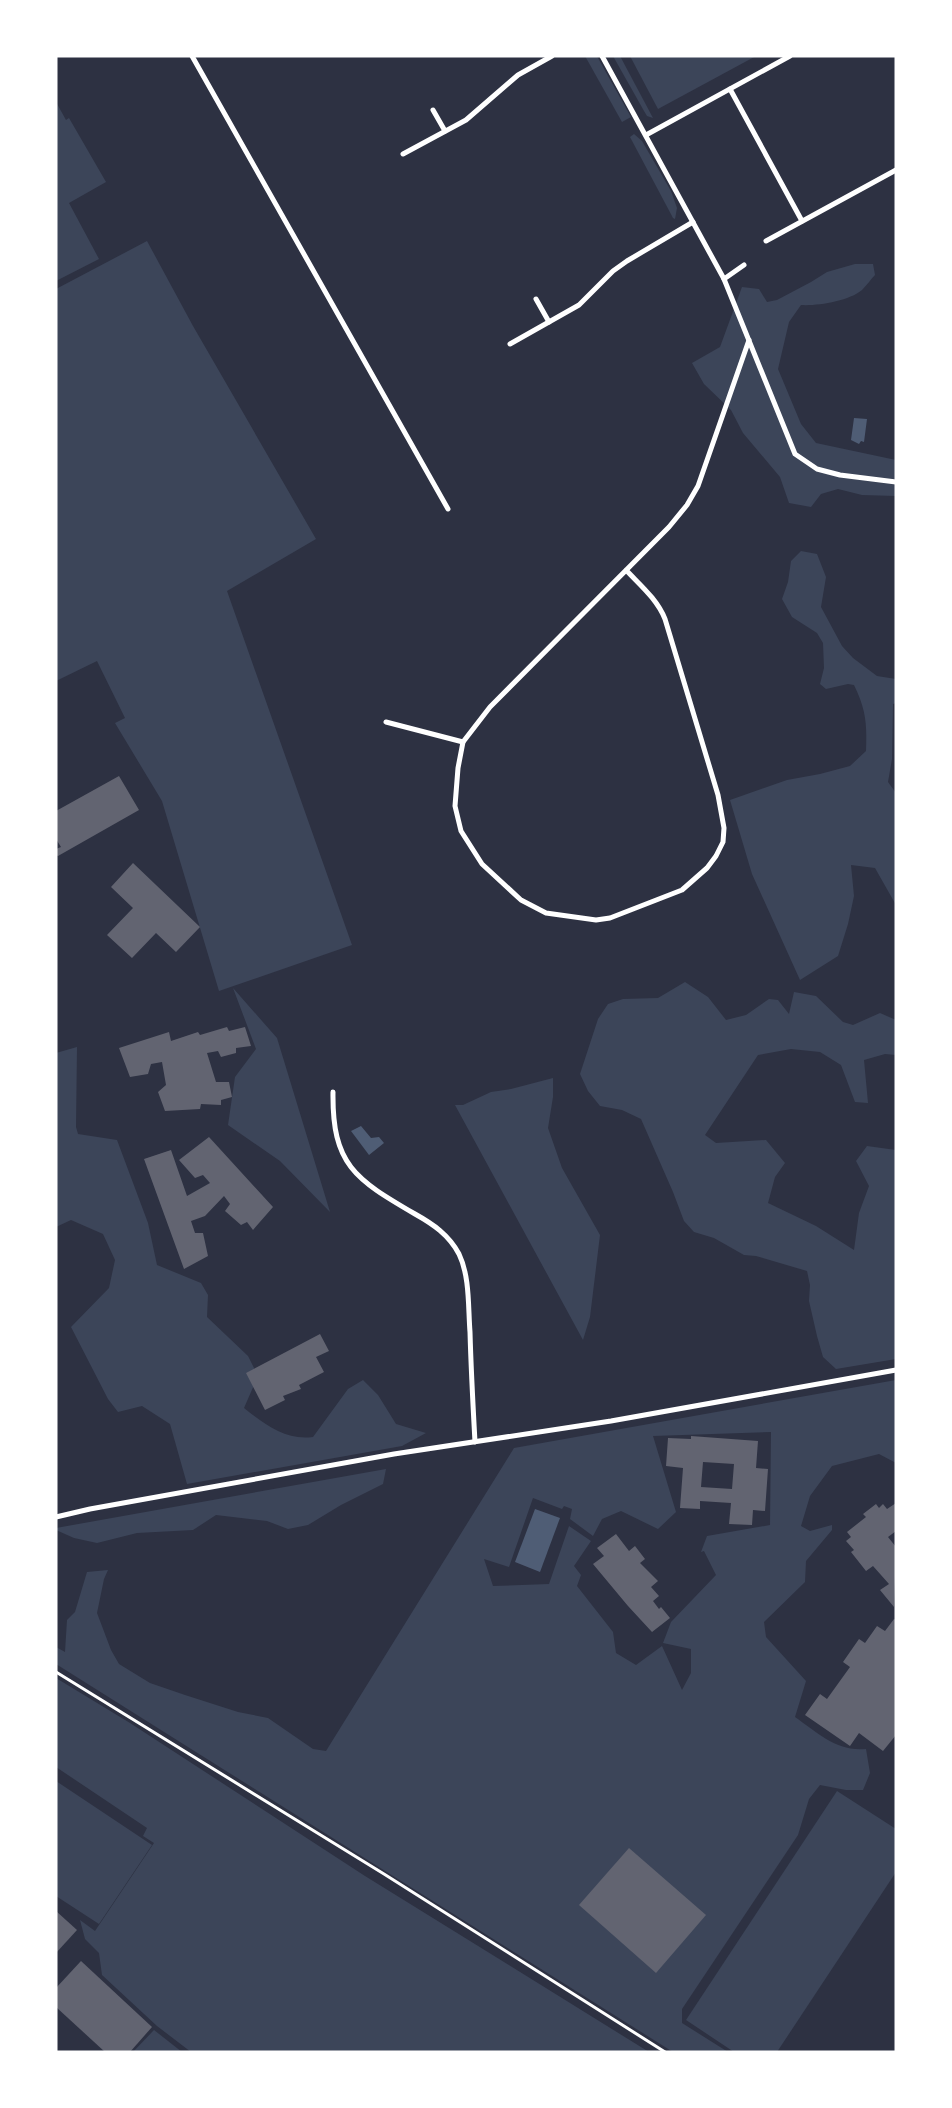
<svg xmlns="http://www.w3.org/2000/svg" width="952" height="2108" font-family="'PT Sans Narrow',sans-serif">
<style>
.green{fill:#3c4559;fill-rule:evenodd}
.water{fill:#4f5d75}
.building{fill:#626471;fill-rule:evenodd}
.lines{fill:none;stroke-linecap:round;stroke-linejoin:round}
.path{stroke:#fff;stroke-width:3}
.minor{stroke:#fff;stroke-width:5}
</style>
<rect width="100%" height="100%" fill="#2d3142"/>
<g class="green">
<path d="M 585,56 L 596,56 L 598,58 L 631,117 L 622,122 Z"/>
<path d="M 613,56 L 620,56 L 653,118 L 647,116 L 644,111 Z"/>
<path d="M 630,56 L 756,56 L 658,109 Z"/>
<path d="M 56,102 L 66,120 L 69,118 L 106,182 L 69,203 L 99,259 L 56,281 Z"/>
<path d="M 634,134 L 642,141 L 671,191 L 677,208 L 675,219 L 673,218 L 630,137 Z"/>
<path d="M 147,241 L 193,326 L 316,539 L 227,591 L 352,945 L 219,991 L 162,801 L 115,723 L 125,718 L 97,661 L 56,681 L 56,289 Z"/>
<path d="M 855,264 L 873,264 L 875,275 C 871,279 867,285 862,290 C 849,301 818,306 801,305 L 789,322 L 778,369 L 801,424 L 816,443 L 896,460 L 896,496 L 862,495 L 838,489 L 821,494 L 811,507 L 789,503 L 780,477 L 743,433 L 731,410 L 704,384 L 692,363 L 720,347 L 742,287 L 759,289 L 767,302 L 777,300 L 811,282 L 827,272 Z"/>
<path d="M 801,551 L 817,554 L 826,577 L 821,607 L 842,646 L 853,658 L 877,676 L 896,679 L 896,703 L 893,704 L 892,759 L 888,782 L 896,793 L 896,905 L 875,868 L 851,865 L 854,896 L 848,924 L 838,956 L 800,980 L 752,874 L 730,800 L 787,780 L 820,774 L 850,766 L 866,751 C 867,723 866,710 854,685 L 848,684 L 826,689 L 820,684 L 824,668 L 823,643 L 817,633 L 792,617 L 782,599 L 788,582 L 791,561 Z"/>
<path d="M 685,982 L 708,997 L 726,1020 L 746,1015 L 769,999 L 778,1000 L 789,1014 L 794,992 L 816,996 L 843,1022 L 853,1025 L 880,1013 L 896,1020 L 896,1055 L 885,1054 L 864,1060 L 868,1103 L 855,1102 L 841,1065 L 820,1052 L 791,1049 L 758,1055 L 705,1135 L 716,1143 L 766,1140 L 785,1163 L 775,1177 L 768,1203 L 816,1226 L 854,1250 L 859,1213 L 869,1186 L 856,1161 L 867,1146 L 896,1150 L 896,1359 L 836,1369 L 823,1357 L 817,1336 L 809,1301 L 810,1285 L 807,1271 L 756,1256 L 744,1255 L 714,1238 L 694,1232 L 684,1221 L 673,1192 L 641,1119 L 622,1110 L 600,1106 L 588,1091 L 580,1074 L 598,1019 L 608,1004 L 623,999 L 658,998 Z"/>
<path d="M 233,988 L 277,1038 L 330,1212 L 280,1161 L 228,1125 L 235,1077 L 256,1049 Z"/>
<path d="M 77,1047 L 76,1127 L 78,1134 L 117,1140 L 148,1223 L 157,1265 L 201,1283 L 208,1295 L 207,1317 L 248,1356 L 258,1376 L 244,1408 C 264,1424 286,1441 313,1437 L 348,1389 L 363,1380 L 378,1395 L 396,1424 L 426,1433 L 402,1446 L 187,1484 L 170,1424 L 142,1406 L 118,1412 L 108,1399 L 71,1327 L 109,1288 L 115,1260 L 103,1234 L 71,1220 L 56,1227 L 56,1053 Z"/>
<path d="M 553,1078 L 553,1097 L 548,1128 L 562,1168 L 600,1235 L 590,1317 L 583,1340 L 455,1105 L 463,1105 L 491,1092 L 511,1089 Z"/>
<path d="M 896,1380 L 896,1463 L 879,1454 L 832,1466 L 810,1496 L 801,1526 L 810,1531 L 832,1525 L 832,1530 L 806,1561 L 805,1582 L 764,1622 L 766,1637 L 806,1681 L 795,1717 C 818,1733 837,1752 866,1749 L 870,1773 L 863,1790 L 846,1790 L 820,1785 L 809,1799 L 798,1835 L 682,2009 L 682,2023 L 728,2052 L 673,2052 L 56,1664 L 56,1647 L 65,1652 L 67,1620 L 75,1612 L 87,1572 L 108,1570 L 104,1579 L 97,1613 L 111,1650 L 119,1664 L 150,1683 L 185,1695 L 238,1712 L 268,1718 L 313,1749 L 326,1751 L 514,1448 ZM 771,1432 L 770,1525 L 707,1536 L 701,1552 L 704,1551 L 716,1575 L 671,1622 L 663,1643 L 691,1649 L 691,1673 L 682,1690 L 662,1646 L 636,1665 L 616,1653 L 613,1632 L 577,1586 L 581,1575 L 574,1566 L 591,1541 L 569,1526 L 549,1584 L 493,1586 L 484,1559 L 509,1567 L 533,1498 L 562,1509 L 564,1506 L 572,1509 L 570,1519 L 593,1536 L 602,1519 L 621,1511 L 658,1529 L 676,1512 L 653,1436 Z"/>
<path d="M 386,1469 L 383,1484 L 341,1505 L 308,1525 L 288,1529 L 267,1521 L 216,1515 L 193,1530 L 137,1533 L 97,1543 L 74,1538 L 56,1530 L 56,1528 Z"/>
<path d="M 56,1678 L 130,1723 L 365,1876 L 649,2052 L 191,2052 L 157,2026 L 102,1975 L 99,1953 L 85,1939 L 80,1920 L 95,1931 L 154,1843 L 143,1836 L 147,1828 L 56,1767 Z"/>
<path d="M 56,1781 L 152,1845 L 99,1924 L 56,1896 Z"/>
<path d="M 837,1791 L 896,1829 L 896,1872 L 777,2052 L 734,2052 L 686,2020 Z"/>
<path d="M 154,2030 L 182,2052 L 133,2052 Z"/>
</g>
<g class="water">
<path d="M 854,418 L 867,419 L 864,442 L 861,441 L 859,444 L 851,440 Z"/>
<path d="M 361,1126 L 371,1138 L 379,1137 L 384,1143 L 369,1155 L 351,1131 Z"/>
<path d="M 535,1509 L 560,1518 L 540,1572 L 515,1562 Z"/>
</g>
<g class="building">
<path d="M 119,776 L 139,810 L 58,856 L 56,855 L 56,849 L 61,847 L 56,839 L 56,811 Z"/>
<path d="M 133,863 L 200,927 L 176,952 L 156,933 L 132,958 L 107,935 L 133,908 L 111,887 Z"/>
<path d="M 227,1027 L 229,1031 L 245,1027 L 251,1046 L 236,1048 L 236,1053 L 221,1057 L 218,1051 L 207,1053 L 216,1082 L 229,1082 L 232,1097 L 221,1100 L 221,1105 L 201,1104 L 200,1109 L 165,1111 L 158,1092 L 166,1085 L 162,1062 L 151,1064 L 148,1074 L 130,1077 L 119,1048 L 169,1032 L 171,1041 L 198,1032 L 200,1035 Z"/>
<path d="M 209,1137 L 273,1207 L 253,1230 L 247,1222 L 241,1225 L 225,1211 L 230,1204 L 224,1196 L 205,1216 L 191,1221 L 195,1233 L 203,1233 L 208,1256 L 184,1269 L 144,1159 L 171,1150 L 187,1196 L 210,1183 L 203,1175 L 195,1178 L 179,1160 Z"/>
<path d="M 320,1334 L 329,1351 L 316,1357 L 324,1372 L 299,1385 L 301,1389 L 283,1396 L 285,1400 L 265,1410 L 246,1373 Z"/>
<path d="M 691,1436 L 758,1441 L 756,1468 L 768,1469 L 765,1511 L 753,1510 L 752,1525 L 729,1524 L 731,1503 L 700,1501 L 700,1509 L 680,1508 L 683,1468 L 666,1466 L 668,1438 L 691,1439 ZM 703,1462 L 734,1464 L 732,1489 L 701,1487 Z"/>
<path d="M 896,1503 L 896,1531 L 888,1537 L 896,1547 L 894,1607 L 880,1590 L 889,1584 L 873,1566 L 866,1571 L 851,1552 L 854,1550 L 846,1541 L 851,1537 L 847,1532 L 866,1517 L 863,1514 L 876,1504 L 879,1508 L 883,1504 L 887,1509 Z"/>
<path d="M 616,1534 L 629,1551 L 635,1546 L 645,1559 L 640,1563 L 658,1581 L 651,1587 L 659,1596 L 653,1601 L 659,1609 L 661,1607 L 670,1618 L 652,1632 L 628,1606 L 593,1564 L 604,1556 L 597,1548 Z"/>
<path d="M 894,1619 L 896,1620 L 896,1735 L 883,1751 L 859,1733 L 850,1746 L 805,1715 L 820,1694 L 827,1699 L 850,1667 L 843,1662 L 859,1639 L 865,1643 L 877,1626 L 885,1631 Z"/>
<path d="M 629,1848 L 706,1915 L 656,1973 L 579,1905 Z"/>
<path d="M 56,1911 L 77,1930 L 56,1953 Z"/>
<path d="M 81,1961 L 152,2027 L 130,2052 L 105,2052 L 56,2007 L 56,1988 Z"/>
</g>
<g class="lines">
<path class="path" d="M 56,1672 L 384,1874 L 665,2052"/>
<g class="minor">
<path d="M 192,56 L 448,509"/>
<path d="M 602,56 L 724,279 L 795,454 L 817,469 L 840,475 L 896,482"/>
<path d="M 730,89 L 802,221"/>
<path d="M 433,110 L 445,131"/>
<path d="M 646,135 L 790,56"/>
<path d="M 403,154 L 466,120 L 518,75 L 552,56"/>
<path d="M 766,241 L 896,170"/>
<path d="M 724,279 L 744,265"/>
<path d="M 536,299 L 549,322"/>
<path d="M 510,344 L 579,305 L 613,271 L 627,261 L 693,222"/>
<path d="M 626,570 C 640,585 657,599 665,619 L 718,795 L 724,828 L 723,842 L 716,856 L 707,868 L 682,890 L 610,918 L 596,920 L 546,913 L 521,900 L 482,864 L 461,831 L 455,806 L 458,768 L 463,742 L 490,707 L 669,527 L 687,505 L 698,486 L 749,340"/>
<path d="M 386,722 L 463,742"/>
<path d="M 333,1092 C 332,1165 355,1179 415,1214 C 433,1224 449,1235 459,1254 C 470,1277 468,1307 470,1332 C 471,1369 473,1406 475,1442"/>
<path d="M 56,1517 L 90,1509 L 394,1454 L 611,1421 L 896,1370"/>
</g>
</g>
<rect width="952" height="2108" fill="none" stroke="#ffffff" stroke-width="115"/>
</svg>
